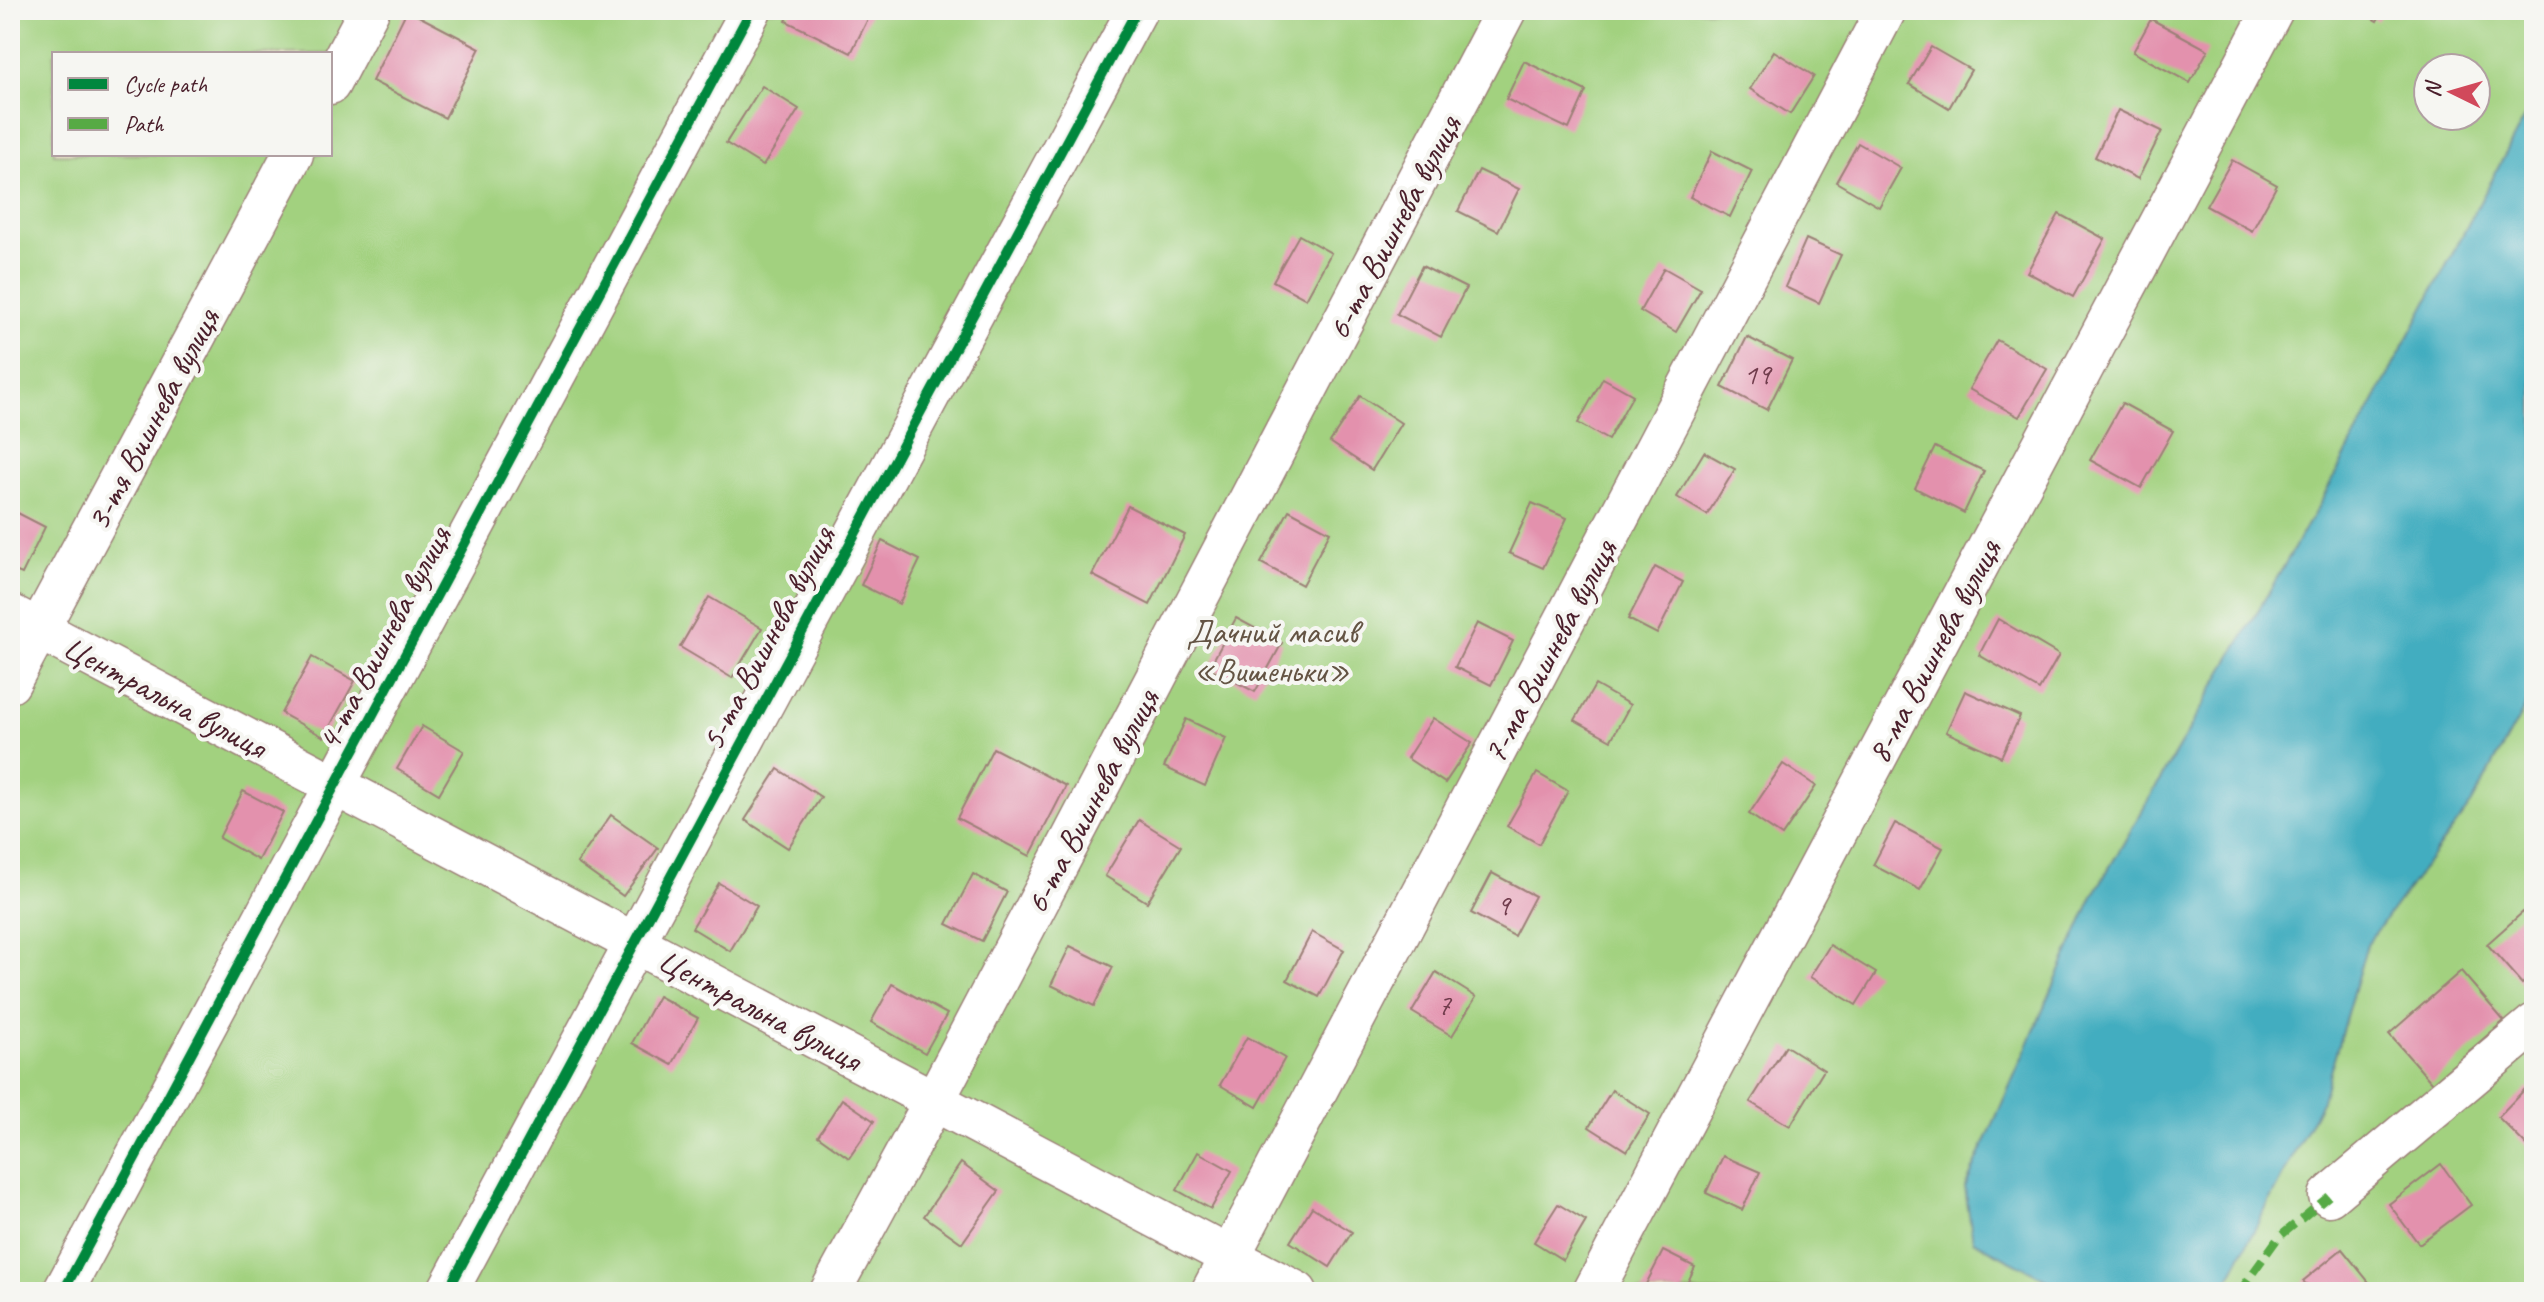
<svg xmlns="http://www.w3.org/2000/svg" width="2544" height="1302" font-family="Caveat,sans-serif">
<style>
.green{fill:#a2d17f;stroke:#767855;stroke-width:2;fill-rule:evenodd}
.water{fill:#42adc0;stroke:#466676;stroke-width:2}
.building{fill:#e391ad}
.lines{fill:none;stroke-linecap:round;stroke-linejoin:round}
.minor-casing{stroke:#9c8077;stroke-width:43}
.minor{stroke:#fff;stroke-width:40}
.quiet{stroke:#57aa44;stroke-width:8;stroke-dasharray:16 8;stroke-linecap:butt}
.cycleway-casing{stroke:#f6f6f2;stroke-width:15}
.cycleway{stroke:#00873e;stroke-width:10}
.labels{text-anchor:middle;stroke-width:8;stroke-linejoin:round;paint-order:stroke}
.number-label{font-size:30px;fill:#703c4c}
.street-label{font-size:34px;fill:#4a1f2b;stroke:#f6f6f2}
.park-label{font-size:34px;fill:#645444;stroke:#f6f6f2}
</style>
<rect width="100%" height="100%" fill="#f6f6f2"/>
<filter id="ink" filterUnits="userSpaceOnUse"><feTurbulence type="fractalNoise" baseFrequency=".0125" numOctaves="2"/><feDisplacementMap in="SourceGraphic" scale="16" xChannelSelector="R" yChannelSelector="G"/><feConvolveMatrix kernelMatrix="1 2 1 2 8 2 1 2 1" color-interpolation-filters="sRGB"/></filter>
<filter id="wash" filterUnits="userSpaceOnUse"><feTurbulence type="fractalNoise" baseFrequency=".006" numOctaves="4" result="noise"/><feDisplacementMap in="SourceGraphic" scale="32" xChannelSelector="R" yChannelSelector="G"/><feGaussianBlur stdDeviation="1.8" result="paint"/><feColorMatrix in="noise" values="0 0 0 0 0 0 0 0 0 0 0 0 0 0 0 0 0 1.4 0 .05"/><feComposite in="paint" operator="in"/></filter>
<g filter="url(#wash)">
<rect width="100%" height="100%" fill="#ede1c3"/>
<path class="green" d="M 10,10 L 2534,10 L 2534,1292 L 10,1292 ZM 54,54 L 330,54 L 330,154 L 54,154 ZM 2428,68 L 2476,68 L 2476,116 L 2428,116 Z"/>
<path class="water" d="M 2534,100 L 2534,691 L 2472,803 L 2367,944 L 2322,1100 L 2222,1292 L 2071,1292 L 1973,1241 L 1965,1188 L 2093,896 L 2322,500 Z"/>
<g id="blocks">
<g class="building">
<path d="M 407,10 L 480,48 L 445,118 L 372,81 Z"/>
<path d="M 791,10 L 861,10 L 870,15 L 851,53 L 786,21 Z"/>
<path d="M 2358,10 L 2383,10 L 2377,21 Z"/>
<path d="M 2151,19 L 2208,50 L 2190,83 L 2133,52 Z"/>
<path d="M 1931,47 L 1971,70 L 1949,108 L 1909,84 Z"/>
<path d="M 1774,51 L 1814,76 L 1790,114 L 1750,89 Z"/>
<path d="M 1524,61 L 1586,91 L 1569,129 L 1506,99 Z"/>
<path d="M 762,86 L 799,109 L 763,166 L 726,143 Z"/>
<path d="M 2118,110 L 2162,131 L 2138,179 L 2095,157 Z"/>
<path d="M 1858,143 L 1901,168 L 1879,207 L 1836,182 Z"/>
<path d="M 1712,151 L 1752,171 L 1730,217 L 1690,197 Z"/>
<path d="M 2232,160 L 2277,185 L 2252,231 L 2206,206 Z"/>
<path d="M 1479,170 L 1519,189 L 1498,231 L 1458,211 Z"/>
<path d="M 2059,214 L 2105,239 L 2073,297 L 2027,272 Z"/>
<path d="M 1299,235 L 1331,253 L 1306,299 L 1273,281 Z"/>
<path d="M 1806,239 L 1841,255 L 1819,303 L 1785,287 Z"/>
<path d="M 1422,266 L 1466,288 L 1441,337 L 1397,314 Z"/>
<path d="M 1664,268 L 1701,289 L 1676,332 L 1640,311 Z"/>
<path d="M 1747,337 L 1792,360 L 1767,410 L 1722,387 Z"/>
<path d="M 1997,340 L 2047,369 L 2019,417 L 1969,389 Z"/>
<path d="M 1603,378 L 1633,395 L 1608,440 L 1578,423 Z"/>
<path d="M 1360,396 L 1401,423 L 1372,470 L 1330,442 Z"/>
<path d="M 2122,403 L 2173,431 L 2141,488 L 2090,460 Z"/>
<path d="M 1935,447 L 1984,471 L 1964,513 L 1915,488 Z"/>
<path d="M 1704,452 L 1735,469 L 1707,515 L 1677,497 Z"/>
<path d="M 1532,503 L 1567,518 L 1543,568 L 1509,553 Z"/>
<path d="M 1128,506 L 1185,535 L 1150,605 L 1092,575 Z"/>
<path d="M 10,509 L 45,527 L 22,574 L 10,569 Z"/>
<path d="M 1289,510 L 1330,532 L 1302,585 L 1261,563 Z"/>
<path d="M 882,541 L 920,560 L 899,604 L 861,585 Z"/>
<path d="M 1655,567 L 1683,582 L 1657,634 L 1628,619 Z"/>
<path d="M 709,597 L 762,628 L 732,678 L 680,647 Z"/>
<path d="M 1236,618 L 1282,643 L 1255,692 L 1209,668 Z"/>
<path d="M 1998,619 L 2059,655 L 2039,690 L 1979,655 Z"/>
<path d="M 1477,623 L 1513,641 L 1491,685 L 1455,667 Z"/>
<path d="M 312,657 L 355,681 L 324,737 L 281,713 Z"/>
<path d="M 1595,685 L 1630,705 L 1611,740 L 1575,720 Z"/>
<path d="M 1965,691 L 2020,716 L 2001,757 L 1946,732 Z"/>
<path d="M 1433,718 L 1472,743 L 1445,783 L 1407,758 Z"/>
<path d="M 1186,719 L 1226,738 L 1205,786 L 1164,767 Z"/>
<path d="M 422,726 L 464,751 L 439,794 L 397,769 Z"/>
<path d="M 993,748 L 1066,786 L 1030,856 L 957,818 Z"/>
<path d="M 1783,764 L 1816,786 L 1782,836 L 1749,814 Z"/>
<path d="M 778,769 L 821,797 L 788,848 L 745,820 Z"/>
<path d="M 1537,773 L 1568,791 L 1539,844 L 1507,826 Z"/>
<path d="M 243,791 L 283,812 L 258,860 L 219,838 Z"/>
<path d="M 611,815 L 658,848 L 623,896 L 577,863 Z"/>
<path d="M 1139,820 L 1181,846 L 1147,902 L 1105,876 Z"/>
<path d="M 1895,823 L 1943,848 L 1920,890 L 1873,865 Z"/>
<path d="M 1492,873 L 1535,896 L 1514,936 L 1471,913 Z"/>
<path d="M 973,874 L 1007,892 L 982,941 L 947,924 Z"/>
<path d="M 719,883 L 757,906 L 730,951 L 692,928 Z"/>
<path d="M 2523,912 L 2534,925 L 2534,974 L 2522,984 L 2487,944 Z"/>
<path d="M 1312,932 L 1344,950 L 1319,997 L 1287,980 Z"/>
<path d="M 1830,945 L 1876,973 L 1856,1005 L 1810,977 Z"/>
<path d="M 1070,946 L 1113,967 L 1094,1006 L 1051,985 Z"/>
<path d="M 2461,971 L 2504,1021 L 2432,1083 L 2389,1034 Z"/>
<path d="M 1436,972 L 1476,997 L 1452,1036 L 1412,1012 Z"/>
<path d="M 892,984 L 947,1014 L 925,1053 L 871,1022 Z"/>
<path d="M 658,996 L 698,1018 L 672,1065 L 632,1043 Z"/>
<path d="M 1247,1037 L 1285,1058 L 1257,1107 L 1220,1085 Z"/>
<path d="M 1786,1046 L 1824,1070 L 1790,1126 L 1750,1102 Z"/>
<path d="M 2527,1087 L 2534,1094 L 2534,1147 L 2531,1150 L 2498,1117 Z"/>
<path d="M 1612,1090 L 1650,1114 L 1627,1151 L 1589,1127 Z"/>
<path d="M 842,1099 L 874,1121 L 849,1158 L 818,1136 Z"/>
<path d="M 1198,1152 L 1232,1171 L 1211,1209 L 1177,1190 Z"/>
<path d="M 1723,1156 L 1760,1172 L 1742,1210 L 1706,1193 Z"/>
<path d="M 961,1163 L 999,1191 L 962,1243 L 924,1216 Z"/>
<path d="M 2441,1164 L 2471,1205 L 2419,1244 L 2389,1204 Z"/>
<path d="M 1558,1204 L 1586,1221 L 1563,1260 L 1534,1242 Z"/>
<path d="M 1312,1207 L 1352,1232 L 1330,1267 L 1290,1242 Z"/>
<path d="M 2342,1249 L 2377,1292 L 2312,1292 L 2303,1281 Z"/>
<path d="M 1663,1251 L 1695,1267 L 1683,1292 L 1642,1292 Z"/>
</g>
</g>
</g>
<g filter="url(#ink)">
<use href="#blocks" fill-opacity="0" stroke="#9c8077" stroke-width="2"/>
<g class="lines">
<defs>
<g id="minor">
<path d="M 330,84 L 369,10"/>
<path d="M 10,614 L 1297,1292"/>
<path d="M 10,683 L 293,154"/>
<path d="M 2329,1196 L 2534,1024"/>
<path d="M 63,1292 L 751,10"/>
<path d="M 447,1292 L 1137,10"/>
<path d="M 830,1292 L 934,1101 L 1506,10"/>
<path d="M 1211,1292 L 1886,10"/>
<path d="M 1593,1292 L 2273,10"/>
</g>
</defs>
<use href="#minor" class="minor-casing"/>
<use href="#minor" class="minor"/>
<path class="quiet" d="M 2239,1292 L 2278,1238 L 2329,1196"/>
<defs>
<g id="cycleway">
<path d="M 63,1292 L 751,10"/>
<path d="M 447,1292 L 1137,10"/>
</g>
</defs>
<use href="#cycleway" class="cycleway-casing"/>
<use href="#cycleway" class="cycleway"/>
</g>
</g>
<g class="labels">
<g class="number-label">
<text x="1757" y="384">19</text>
<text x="1503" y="915">9</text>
<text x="1444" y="1014">7</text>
</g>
<g class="street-label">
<text transform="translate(1393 227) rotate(-62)" y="12">6-та Вишнева вулиця</text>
<text transform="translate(152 419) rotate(-62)" y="12">3-тя Вишнева вулиця</text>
<text transform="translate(383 638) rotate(-62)" y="12">4-та Вишнева вулиця</text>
<text transform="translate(767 638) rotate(-62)" y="12">5-та Вишнева вулиця</text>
<text transform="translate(1549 651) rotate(-62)" y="12">7-ма Вишнева вулиця</text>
<text transform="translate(1933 651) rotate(-62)" y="12">8-ма Вишнева вулиця</text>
<text transform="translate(165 696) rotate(28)" y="12">Центральна вулиця</text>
<text transform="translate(1091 801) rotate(-62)" y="12">6-та Вишнева вулиця</text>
<text transform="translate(760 1009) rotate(28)" y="12">Центральна вулиця</text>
</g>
<g class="park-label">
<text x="1272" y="643">Дачний масив<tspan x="1272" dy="39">«Вишеньки»</tspan></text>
</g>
</g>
<rect width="2544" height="1302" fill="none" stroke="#f6f6f2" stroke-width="40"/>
<rect x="52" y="52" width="280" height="104" fill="#f6f6f2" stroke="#b1a0a2" stroke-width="2"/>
<rect x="68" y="78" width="40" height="12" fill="#00873e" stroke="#b1a0a2" stroke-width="2"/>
<text x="124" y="92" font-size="24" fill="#4a1f2b">Cycle path</text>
<rect x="68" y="118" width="40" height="12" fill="#57aa44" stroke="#b1a0a2" stroke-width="2"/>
<text x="124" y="132" font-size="24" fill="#4a1f2b">Path</text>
<g transform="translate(2452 92) rotate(275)"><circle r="38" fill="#f6f6f2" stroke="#b1a0a2" stroke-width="2"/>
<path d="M0-6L14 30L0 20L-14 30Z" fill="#d1495b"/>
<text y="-12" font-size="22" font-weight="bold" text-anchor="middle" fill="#4a1f2b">N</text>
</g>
</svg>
